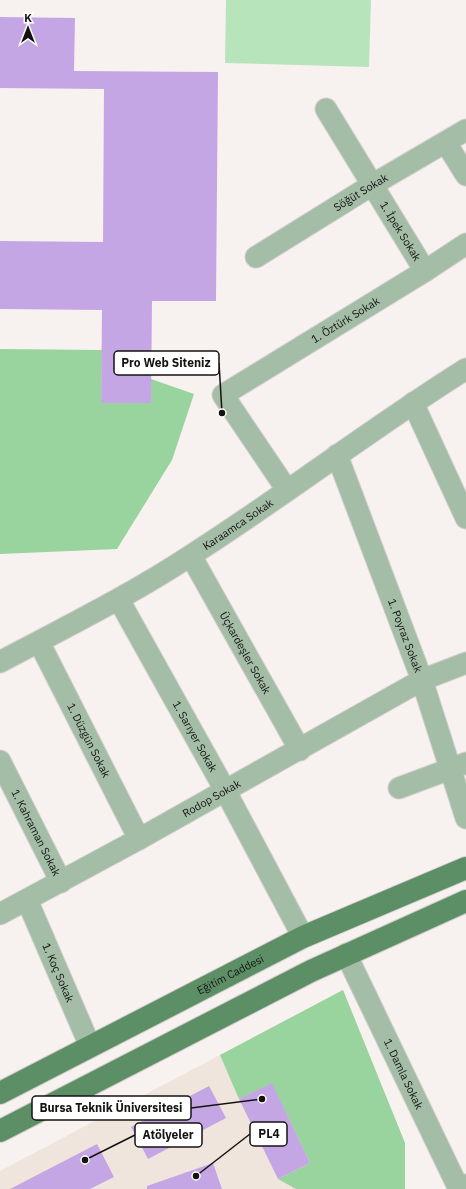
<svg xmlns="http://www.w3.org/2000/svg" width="466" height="1189" font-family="'IBM Plex Sans',sans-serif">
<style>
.built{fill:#f0e5dd}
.green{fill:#b8e4bb}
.forest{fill:#99d39e}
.building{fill:#c5a6e5}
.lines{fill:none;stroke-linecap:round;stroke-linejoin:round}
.street-casing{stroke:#d3cecc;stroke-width:23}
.primary-casing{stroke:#d3cecc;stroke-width:24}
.street{stroke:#a3bda7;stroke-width:21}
.primary{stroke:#5d8f66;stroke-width:22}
.labels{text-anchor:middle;stroke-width:4;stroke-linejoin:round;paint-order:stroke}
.street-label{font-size:11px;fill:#141312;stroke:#fff}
.leader{fill:none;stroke:#141312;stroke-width:1.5}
.callout-dot{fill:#141312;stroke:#fff;stroke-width:1.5}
.callout{fill:#fff;stroke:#141312;stroke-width:1.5}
.callout-label{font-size:12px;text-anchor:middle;font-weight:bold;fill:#141312}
</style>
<rect width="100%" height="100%" fill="#f7f2ef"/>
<path class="built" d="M 343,990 L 405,1143 L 405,1189 L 0,1189 L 0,1171 Z"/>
<path class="green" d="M 226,0 L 371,0 L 369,67 L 225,63 Z"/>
<g class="forest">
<path d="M 0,349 L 102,350 L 101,403 L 151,403 L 151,379 L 194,394 L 172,460 L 117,549 L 0,554 Z"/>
<path d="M 343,990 L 405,1143 L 405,1189 L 296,1189 L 278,1179 L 310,1163 L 272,1084 L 239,1099 L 220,1055 Z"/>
</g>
<g class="building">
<path d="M 0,17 L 75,18 L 74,71 L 218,72 L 216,301 L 152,301 L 151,403 L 101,403 L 102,310 L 0,309 L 0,241 L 103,242 L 104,89 L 0,88 Z"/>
<path d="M 272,1083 L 310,1163 L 278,1179 L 239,1099 Z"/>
<path d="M 209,1086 L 226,1118 L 148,1159 L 131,1127 Z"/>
<path d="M 97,1144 L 114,1177 L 90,1189 L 10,1189 Z"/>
<path d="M 213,1163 L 222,1189 L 147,1189 L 147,1186 Z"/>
</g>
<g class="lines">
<defs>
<g id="street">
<path id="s1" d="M 326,109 L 425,271"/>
<path d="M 446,143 L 466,175"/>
<path id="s2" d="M 256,257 L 372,185 L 466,130"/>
<path d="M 413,403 L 466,518"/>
<path id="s3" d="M 337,455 L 422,680 L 466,818"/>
<path id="s4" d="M 287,490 L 223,395 L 425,271 L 466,244"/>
<path id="s5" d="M 191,556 L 300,750"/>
<path id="s6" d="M 119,600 L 225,790 L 303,937"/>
<path id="s7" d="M 39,642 L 139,839"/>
<path id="s8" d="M 0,662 C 64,628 129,596 190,556 C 284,496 372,428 466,369"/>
<path id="s9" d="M 0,761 L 61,882"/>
<path d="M 399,788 L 466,763"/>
<path id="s10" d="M 27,900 L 90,1046"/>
<path id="s11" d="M 0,914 L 139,839 L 422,680 L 466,663"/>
<path id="s12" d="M 346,954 L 457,1185 L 466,1185"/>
</g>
<g id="primary">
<path id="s13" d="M 0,1093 L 303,937 L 466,868"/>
<path d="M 0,1131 L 311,971 L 466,901"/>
</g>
</defs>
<use href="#street" class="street-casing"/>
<use href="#primary" class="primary-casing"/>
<use href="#street" class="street"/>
<use href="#primary" class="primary"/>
</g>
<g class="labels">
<g class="street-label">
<text dy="4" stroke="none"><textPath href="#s2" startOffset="123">Söğüt Sokak</textPath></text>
<text dy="4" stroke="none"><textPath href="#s1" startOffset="143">1. İpek Sokak</textPath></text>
<text dy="4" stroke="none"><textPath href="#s4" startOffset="258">1. Öztürk Sokak</textPath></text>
<text dy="4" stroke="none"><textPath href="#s8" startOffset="275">Karaamca Sokak</textPath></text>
<text dy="4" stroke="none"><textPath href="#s3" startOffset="193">1. Poyraz Sokak</textPath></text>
<text dy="4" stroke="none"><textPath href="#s5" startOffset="111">Üçkardeşler Sokak</textPath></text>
<text dy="4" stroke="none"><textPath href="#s6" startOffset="156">1. Sarıyer Sokak</textPath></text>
<text dy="4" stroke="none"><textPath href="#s7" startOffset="110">1. Düzgün Sokak</textPath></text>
<text dy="4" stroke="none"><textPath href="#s11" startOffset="241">Rodop Sokak</textPath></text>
<text dy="4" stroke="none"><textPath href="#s9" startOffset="80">1. Kahraman Sokak</textPath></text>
<text dy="4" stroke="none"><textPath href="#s10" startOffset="79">1. Koç Sokak</textPath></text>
<text dy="4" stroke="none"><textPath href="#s13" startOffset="259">Eğitim Caddesi</textPath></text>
<text dy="4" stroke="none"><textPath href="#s12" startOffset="133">1. Damla Sokak</textPath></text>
</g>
</g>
<path class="leader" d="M222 413L219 363M262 1099L191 1108M196 1176L250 1134M85 1160L135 1135"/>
<g class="callout-dot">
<circle cx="222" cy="413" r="4"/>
<circle cx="262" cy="1099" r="4"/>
<circle cx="196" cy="1176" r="4"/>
<circle cx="85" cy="1160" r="4"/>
</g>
<g class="callout">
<rect x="114" y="351" width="105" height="24" rx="4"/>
<rect x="32" y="1096" width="159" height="24" rx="4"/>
<rect x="250" y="1122" width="37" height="24" rx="4"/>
<rect x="135" y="1123" width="67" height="24" rx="4"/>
</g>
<g class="callout-label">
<text x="166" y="367">Pro Web Siteniz</text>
<text x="111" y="1112">Bursa Teknik Üniversitesi</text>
<text x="269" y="1138">PL4</text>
<text x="168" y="1139">Atölyeler</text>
</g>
<g transform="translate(28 28)" stroke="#ffffff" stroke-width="3" paint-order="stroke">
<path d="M0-3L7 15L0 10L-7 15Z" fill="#141312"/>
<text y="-6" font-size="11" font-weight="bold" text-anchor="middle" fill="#141312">K</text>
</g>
</svg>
